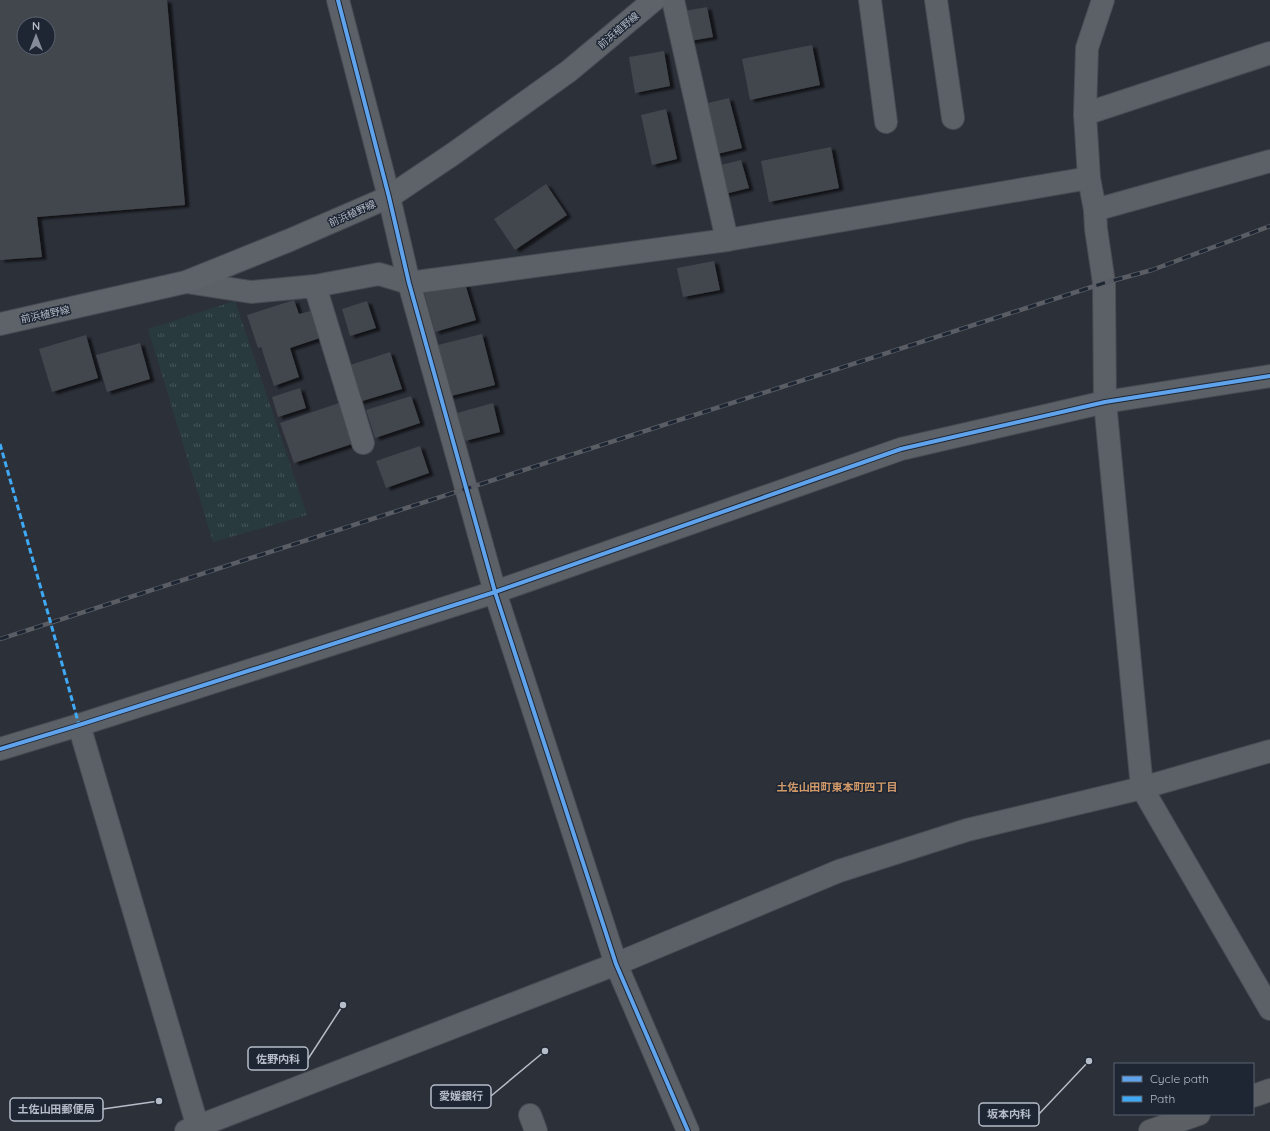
<svg xmlns="http://www.w3.org/2000/svg" width="1270" height="1131" font-family="Quicksand,'Noto Sans JP',sans-serif">
<style>
.grass{fill:url(#grass-tufts)}
.building{fill:#43464d;fill-rule:evenodd;filter:url(#shadow)}
.lines{fill:none;stroke-linecap:round;stroke-linejoin:round}
.minor-casing{stroke:#484b52;stroke-width:24}
.tertiary-casing{stroke:#484b52;stroke-width:24}
.primary-casing{stroke:#474b53;stroke-width:24}
.trunk-casing{stroke:#484d55;stroke-width:24}
.minor{stroke:#5c6067;stroke-width:22}
.tertiary{stroke:#5c6067;stroke-width:22}
.primary{stroke:#5e6269;stroke-width:22}
.trunk{stroke:#5c6064;stroke-width:22}
.rail-casing{stroke:#5a5e64;stroke-width:4.5}
.rail{stroke:#1e2634;stroke-width:3;stroke-dasharray:9;stroke-linecap:butt}
.quiet{stroke:#3fa9f5;stroke-width:3;stroke-dasharray:6 3;stroke-linecap:butt}
.cycleway-casing{stroke:#1e2634;stroke-width:6}
.cycleway{stroke:#60a3ed;stroke-width:4}
.labels{text-anchor:middle;stroke-width:3;stroke-linejoin:round;paint-order:stroke}
.street-label{font-size:10px;fill:#b6bdc9;stroke:#1e2634}
.neighbourhood-label{font-size:11px;font-weight:bold;fill:#d29a68;stroke:#1e2634}
.leader{fill:none;stroke:#b6bdc9;stroke-width:1.5}
.callout-dot{fill:#b6bdc9;stroke:#1e2634;stroke-width:1.5}
.callout{fill:#1e2634;stroke:#b6bdc9;stroke-width:1.5}
.callout-label{font-size:11px;text-anchor:middle;font-weight:bold;fill:#b6bdc9}
</style>
<defs>
<pattern id="grass-tufts" width="24" height="20" patternUnits="userSpaceOnUse"><rect width="24" height="20" fill="#293a3f"/><path d="M3 7l-1-3M5 7V3M7 7l1-3M15 17l-1-3M17 17v-4M19 17l1-3" fill="none" stroke="#465559"/></pattern>
<filter id="shadow"><feDropShadow dx="4.5" dy="2.5" stdDeviation="1" flood-color="#0009"/></filter>
</defs>
<rect width="100%" height="100%" fill="#2c3039"/>
<path class="grass" d="M 235,301 L 307,515 L 213,542 L 148,329 Z"/>
<g class="building">
<path d="M 0,0 L 167,0 L 185,205 L 37,217 L 42,257 L 0,260 ZM 24,24 L 48,24 L 48,48 L 24,48 Z"/>
<path d="M 707,7 L 713,37 L 679,43 L 673,13 Z"/>
<path d="M 812,45 L 820,85 L 750,100 L 742,59 Z"/>
<path d="M 664,51 L 670,86 L 635,93 L 629,57 Z"/>
<path d="M 729,98 L 742,148 L 705,157 L 704,104 Z"/>
<path d="M 666,109 L 677,159 L 652,165 L 641,115 Z"/>
<path d="M 831,147 L 839,188 L 769,202 L 761,161 Z"/>
<path d="M 741,160 L 749,188 L 717,196 L 709,168 Z"/>
<path d="M 546,184 L 567,215 L 515,250 L 494,219 Z"/>
<path d="M 714,261 L 720,290 L 683,297 L 677,268 Z"/>
<path d="M 463,277 L 476,320 L 435,332 L 423,288 Z"/>
<path d="M 294,300 L 299,314 L 314,310 L 323,337 L 290,348 L 299,377 L 274,386 L 261,347 L 258,348 L 247,315 Z"/>
<path d="M 367,301 L 376,328 L 350,336 L 342,309 Z"/>
<path d="M 482,334 L 495,385 L 447,397 L 434,346 Z"/>
<path d="M 86,335 L 98,378 L 52,392 L 39,349 Z"/>
<path d="M 140,343 L 150,379 L 107,392 L 96,355 Z"/>
<path d="M 390,352 L 402,389 L 359,402 L 347,366 Z"/>
<path d="M 300,388 L 306,408 L 278,417 L 272,397 Z"/>
<path d="M 411,396 L 420,423 L 375,438 L 366,410 Z"/>
<path d="M 339,403 L 352,444 L 294,463 L 280,423 Z"/>
<path d="M 493,403 L 500,432 L 465,441 L 457,413 Z"/>
<path d="M 420,446 L 429,473 L 386,488 L 376,461 Z"/>
</g>
<g class="lines">
<defs>
<g id="minor">
<path d="M 338,0 L 389,197"/>
<path d="M 673,0 L 727,240"/>
<path d="M 870,0 L 886,122"/>
<path d="M 936,0 L 953,118"/>
<path d="M 1103,0 L 1087,48 L 1085,114 L 1089,178 L 1095,210 L 1096,229 L 1104,283 L 1105,402 L 1142,788 L 1270,1009"/>
<path d="M 1085,114 L 1270,53"/>
<path d="M 1095,210 L 1270,161"/>
<path d="M 186,282 L 251,292 L 315,286 L 379,274 L 409,283 L 727,240 L 1089,178"/>
<path d="M 315,286 L 363,443"/>
<path d="M 79,725 L 199,1131"/>
<path d="M 0,749 L 79,725 L 495,592 L 901,449 L 1105,402 L 1270,376"/>
<path d="M 530,1115 L 536,1131"/>
<path d="M 186,1131 L 616,964 L 839,871 L 967,830 L 1142,788 L 1270,751"/>
</g>
<path id="tertiary" d="M 389,197 L 409,283 L 495,592 L 616,964 L 688,1131"/>
<path id="primary" d="M 0,324 L 186,282 L 290,240 L 389,197 L 453,154 L 569,71 L 654,0"/>
<g id="trunk">
<path d="M 1253,1096 L 1270,1090"/>
<path d="M 1150,1131 L 1199,1114"/>
</g>
</defs>
<use href="#minor" class="minor-casing"/>
<use href="#tertiary" class="tertiary-casing"/>
<use href="#primary" class="primary-casing"/>
<use href="#trunk" class="trunk-casing"/>
<use href="#minor" class="minor"/>
<use href="#tertiary" class="tertiary"/>
<use href="#primary" class="primary"/>
<use href="#trunk" class="trunk"/>
<defs>
<path id="rail" d="M 0,639 L 1104,283 L 1152,270 L 1270,226"/>
</defs>
<use href="#rail" class="rail-casing"/>
<use href="#rail" class="rail"/>
<path class="quiet" d="M 0,444 L 51,624 L 79,725"/>
<defs>
<g id="cycleway">
<path d="M 338,0 L 389,197 L 409,283 L 495,592 L 616,964 L 688,1131"/>
<path d="M 0,749 L 79,725 L 495,592 L 901,449 L 1105,402 L 1270,376"/>
</g>
</defs>
<use href="#cycleway" class="cycleway-casing"/>
<use href="#cycleway" class="cycleway"/>
</g>
<g class="labels">
<g class="street-label">
<text transform="translate(618 30) rotate(-40)" y="4">前浜植野線</text>
<text transform="translate(352 213) rotate(-24)" y="4">前浜植野線</text>
<text transform="translate(45 314) rotate(-12)" y="4">前浜植野線</text>
</g>
<g class="neighbourhood-label">
<text x="837" y="791">土佐山田町東本町四丁目</text>
</g>
</g>
<path class="leader" d="M343 1005L308 1059M545 1051L491 1096M159 1101L103 1109M1089 1061L1039 1114"/>
<g class="callout-dot">
<circle cx="343" cy="1005" r="4"/>
<circle cx="545" cy="1051" r="4"/>
<circle cx="159" cy="1101" r="4"/>
<circle cx="1089" cy="1061" r="4"/>
</g>
<g class="callout">
<rect x="248" y="1047" width="60" height="23" rx="4"/>
<rect x="431" y="1085" width="60" height="23" rx="4"/>
<rect x="10" y="1098" width="93" height="23" rx="4"/>
<rect x="979" y="1103" width="60" height="23" rx="4"/>
</g>
<g class="callout-label">
<text x="278" y="1063">佐野内科</text>
<text x="461" y="1100">愛媛銀行</text>
<text x="56" y="1113">土佐山田郵便局</text>
<text x="1009" y="1118">坂本内科</text>
</g>
<rect x="1114" y="1063" width="140" height="52" fill="#1e2634" stroke="#5b6270"/>
<rect x="1122" y="1076" width="20" height="6" fill="#60a3ed" stroke="#5b6270"/>
<text x="1150" y="1083" font-size="12" fill="#b6bdc9">Cycle path</text>
<rect x="1122" y="1096" width="20" height="6" fill="#3fa9f5" stroke="#5b6270"/>
<text x="1150" y="1103" font-size="12" fill="#b6bdc9">Path</text>
<g transform="translate(36 36)"><circle r="19" fill="#1e2634" stroke="#5b6270"/>
<path d="M0-3L7 15L0 10L-7 15Z" fill="#868c97"/>
<text y="-6" font-size="11" font-weight="bold" text-anchor="middle" fill="#b6bdc9">N</text>
</g>
</svg>
